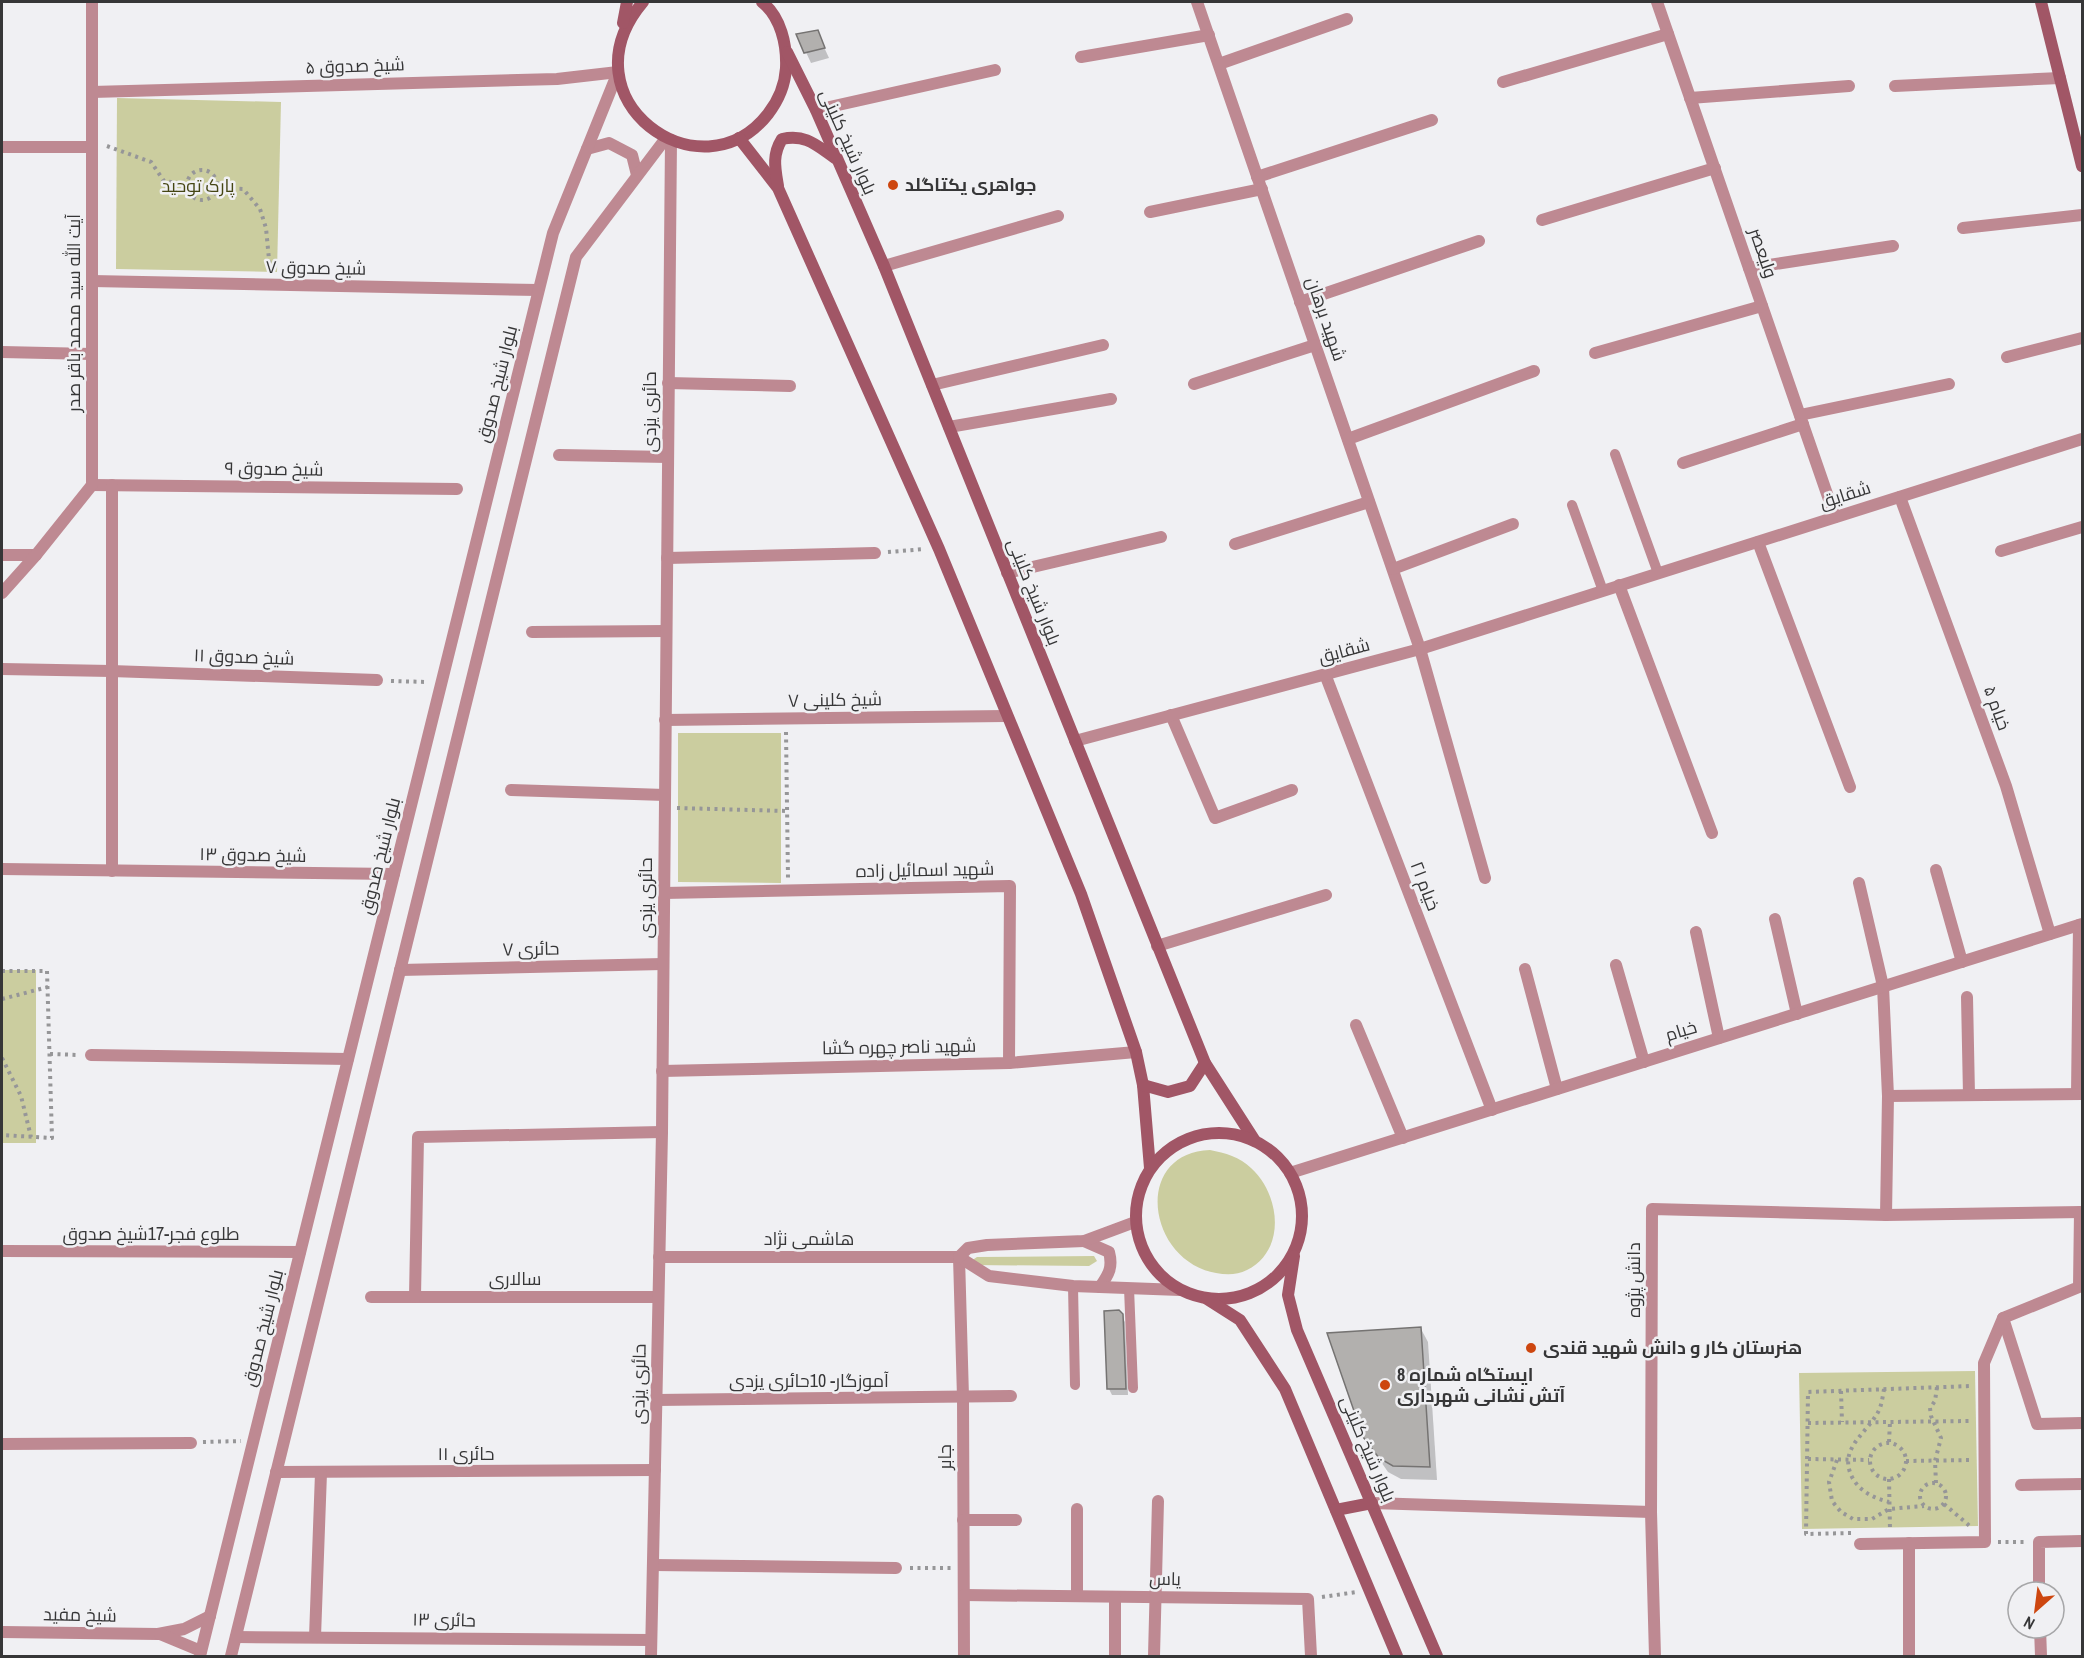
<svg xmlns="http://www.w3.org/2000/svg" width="2084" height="1658" font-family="'Archivo Narrow',Cairo,sans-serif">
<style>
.green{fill:#cbcd9f}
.shadow{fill:#0003}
.building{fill:#b2b0ae;stroke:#757372;stroke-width:1.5}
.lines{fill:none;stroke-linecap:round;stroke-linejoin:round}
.path{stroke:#969698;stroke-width:4;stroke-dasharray:3 4.5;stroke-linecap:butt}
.service{stroke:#be8992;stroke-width:10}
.minor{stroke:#be8992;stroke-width:12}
.tertiary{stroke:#be8992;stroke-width:12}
.secondary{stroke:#a15666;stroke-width:12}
.poi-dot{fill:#cd460f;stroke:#f0f0f3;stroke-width:2}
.labels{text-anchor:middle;stroke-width:5;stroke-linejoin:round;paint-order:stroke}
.street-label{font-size:18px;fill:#363637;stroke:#f0f0f3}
.poi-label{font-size:18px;font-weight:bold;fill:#363637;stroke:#f0f0f3;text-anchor:start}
.park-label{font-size:18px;fill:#454614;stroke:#f0f0f3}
</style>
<rect width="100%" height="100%" fill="#f0f0f3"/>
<g class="green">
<path d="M 117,98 L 281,102 L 277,272 L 116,269 Z"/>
<path d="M 678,733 L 781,733 L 781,883 L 678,882 Z"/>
<rect x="2" y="970" width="34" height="173"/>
<path d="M 1210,1150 C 1225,1153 1240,1157 1251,1168 C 1280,1194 1287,1250 1247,1270 C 1237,1275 1227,1275 1216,1273 C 1147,1261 1132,1153 1210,1150 Z"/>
<path d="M 1094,1256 L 1097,1261 L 1089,1266 L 973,1265 L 971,1261 L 977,1257 Z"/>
<path d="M 1975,1371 L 1978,1526 L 1802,1529 L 1799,1373 Z"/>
</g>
<g class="shadow">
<path d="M 817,32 L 829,58 L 811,63 L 798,35 Z"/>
<path d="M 1121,1315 L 1125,1322 L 1128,1395 L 1112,1395 L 1109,1389 Z"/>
<path d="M 1421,1329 L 1428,1342 L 1437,1480 L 1401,1479 L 1388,1472 L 1364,1437 Z"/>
</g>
<g class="building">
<path d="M 818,30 L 825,48 L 804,53 L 796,34 Z"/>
<path d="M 1119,1310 L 1123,1314 L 1126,1389 L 1107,1389 L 1104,1311 Z"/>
<path d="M 1421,1327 L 1430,1467 L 1393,1466 L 1379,1458 L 1363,1437 L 1327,1333 Z"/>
</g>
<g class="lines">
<g class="path">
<path d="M 107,146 L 151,162 L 164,181 L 185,184"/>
<circle cx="202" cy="185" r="15"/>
<path d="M 217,188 L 243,189 L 260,209 L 266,228 L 270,270"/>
<path d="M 888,552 L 925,549"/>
<path d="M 391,681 L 428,682"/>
<path d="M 786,732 L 788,878"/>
<path d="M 677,808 L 787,811"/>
<path d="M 2,971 L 47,971 L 52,1138 L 2,1135"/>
<path d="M 2,999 L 48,987"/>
<path d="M 50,1054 L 79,1055"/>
<path d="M 2,1058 L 21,1096 L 31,1137"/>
<path d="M 1884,1389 C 1883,1395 1882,1402 1880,1408 C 1870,1432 1837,1447 1852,1477 C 1860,1492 1874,1498 1889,1502"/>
<path d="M 1841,1391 L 1842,1422"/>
<path d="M 1808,1423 L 1970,1421"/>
<path d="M 203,1442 L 241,1441"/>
<path d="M 1889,1442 L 1890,1422"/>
<circle cx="1888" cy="1461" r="18"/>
<path d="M 1808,1459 L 1869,1460"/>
<path d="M 1837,1460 L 1829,1482 L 1832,1501 L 1841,1512 L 1853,1519 L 1872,1519 L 1889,1509 L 1924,1506"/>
<path d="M 1906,1461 L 1971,1460"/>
<path d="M 1889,1479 L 1890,1529"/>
<circle cx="1933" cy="1496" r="13"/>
<path d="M 1936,1483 L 1935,1461 L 1941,1438 L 1931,1416 L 1930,1408 L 1935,1401 L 1937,1387"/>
<path d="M 1944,1504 L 1971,1527"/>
<path d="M 1851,1533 L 1806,1534 L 1808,1392 L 1971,1386"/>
<path d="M 1998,1542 L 2027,1542"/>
<path d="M 910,1568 L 951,1568"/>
<path d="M 1322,1597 L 1357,1592"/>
</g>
<g class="service">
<path d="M 1615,454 L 1658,573"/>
<path d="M 1572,505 L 1603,591"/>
<path d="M 1073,1286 L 1075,1385"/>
<path d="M 1129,1288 L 1133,1388"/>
</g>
<g class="minor">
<path d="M 1197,2 L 1420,649 L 1485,878"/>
<path d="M 1657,2 L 1835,517"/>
<path d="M 1081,57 L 1209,35"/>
<path d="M 1219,64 L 1347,19"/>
<path d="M 1503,82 L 1668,34"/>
<path d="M 1895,86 L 2060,78"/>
<path d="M 92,92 L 557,79 L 618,72"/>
<path d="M 1690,98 L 1849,86"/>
<path d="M 816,110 L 995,70"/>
<path d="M 2,147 L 92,147"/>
<path d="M 1257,177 L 1432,120"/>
<path d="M 1150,212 L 1262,189"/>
<path d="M 1542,220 L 1715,168"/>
<path d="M 1963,228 L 2082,215"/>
<path d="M 884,266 L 1058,216"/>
<path d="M 1749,268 L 1893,246"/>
<path d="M 92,281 L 538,290"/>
<path d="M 1300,302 L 1479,241"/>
<path d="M 2,352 L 92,354"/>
<path d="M 1595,353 L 1762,306"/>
<path d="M 2007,357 L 2082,338"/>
<path d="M 668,383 L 790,386"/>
<path d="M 1194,384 L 1315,345"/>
<path d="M 932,385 L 1103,345"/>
<path d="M 1800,415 L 1949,384"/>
<path d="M 949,427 L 1111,399"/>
<path d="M 1348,439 L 1534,371"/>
<path d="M 559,455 L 668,457"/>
<path d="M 1683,463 L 1803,424"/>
<path d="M 92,485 L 457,489"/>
<path d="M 1900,497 L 2006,786 L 2050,934"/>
<path d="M 1758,542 L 1850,787"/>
<path d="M 1235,544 L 1369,502"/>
<path d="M 2001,551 L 2082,527"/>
<path d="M 2,555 L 36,555"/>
<path d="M 667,558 L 875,553"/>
<path d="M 1393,569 L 1513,524"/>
<path d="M 1007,573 L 1161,537"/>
<path d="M 1619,585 L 1712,833"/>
<path d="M 2,593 L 36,555 L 92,485 L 92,2"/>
<path d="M 532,632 L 666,631"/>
<path d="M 2,669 L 111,671 L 377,680"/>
<path d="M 1325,674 L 1492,1110"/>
<path d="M 1171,715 L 1215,818 L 1292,790"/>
<path d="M 665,720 L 1006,716"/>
<path d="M 1075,741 L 1420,649 L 2082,439"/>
<path d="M 511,790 L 665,795"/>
<path d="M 2,869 L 394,874"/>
<path d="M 1936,870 L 1962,962"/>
<path d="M 112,871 L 112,485"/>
<path d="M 1859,883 L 1883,986 L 1888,1096 L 1886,1215"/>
<path d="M 664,893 L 1010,886 L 1009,1063"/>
<path d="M 1775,919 L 1797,1014"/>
<path d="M 1696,932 L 1719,1038"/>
<path d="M 1157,946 L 1326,895"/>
<path d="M 1616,965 L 1644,1062"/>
<path d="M 1525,969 L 1557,1089"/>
<path d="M 400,970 L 663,964"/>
<path d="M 1967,997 L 1969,1095"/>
<path d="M 1356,1025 L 1403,1138"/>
<path d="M 91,1055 L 348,1059"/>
<path d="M 662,1071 L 1009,1063 L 1136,1052"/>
<path d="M 2077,1094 L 2079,925"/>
<path d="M 1888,1096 L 2082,1094"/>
<path d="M 1290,1173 L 2082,924"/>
<path d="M 2080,1212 L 2079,1287 L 2003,1318 L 2037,1424 L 2082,1423"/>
<path d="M 1084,1241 L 1109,1252 C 1113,1267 1109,1274 1100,1287"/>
<path d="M 2,1251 L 300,1252"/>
<path d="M 659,1257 L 959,1257"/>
<path d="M 959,1257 L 963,1397 L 964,1656"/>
<path d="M 959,1257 L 989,1276 L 1073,1286 L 1180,1290"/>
<path d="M 959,1257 L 968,1248 L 987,1245 L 1084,1241 L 1135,1222"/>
<path d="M 371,1297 L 658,1297"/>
<path d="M 415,1297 L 418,1137 L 662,1132"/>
<path d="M 656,1400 L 1011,1396"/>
<path d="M 2,1444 L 191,1443"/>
<path d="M 276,1472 L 655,1470"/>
<path d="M 2021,1485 L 2082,1484"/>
<path d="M 1372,1503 L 1651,1512"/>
<path d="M 1077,1509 L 1077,1596"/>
<path d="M 963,1520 L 1016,1520"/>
<path d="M 1909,1543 L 1909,1656"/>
<path d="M 1860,1544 L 1985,1542 L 1984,1363 L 2003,1318"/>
<path d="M 653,1565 L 896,1568"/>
<path d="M 2039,1592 L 2039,1542 L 2082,1541"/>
<path d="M 964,1595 L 1308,1599 L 1311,1656"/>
<path d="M 2040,1628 L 2041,1656"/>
<path d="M 236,1637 L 651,1640"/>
<path d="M 315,1637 L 321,1473"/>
<path d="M 651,1656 L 662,1132 L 671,140"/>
<path d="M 1115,1656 L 1115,1597"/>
<path d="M 1154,1656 L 1158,1501"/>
<path d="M 1655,1656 L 1651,1512 L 1652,1209 L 1886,1215 L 2082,1212"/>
</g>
<g class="tertiary">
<path d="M 587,149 L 609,143 L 632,155 L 637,175"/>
<path d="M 2,1632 L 158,1634 L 184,1629 L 210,1616"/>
<path d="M 160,1634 L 201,1651"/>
<path d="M 200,1656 L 553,233 L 618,72"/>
<path d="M 231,1656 L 576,257 L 666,138"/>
</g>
<g class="secondary">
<path d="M 643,2 C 561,99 701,200 768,114 C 778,101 785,85 786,68 C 787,45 781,17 762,2"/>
<path d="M 2041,2 L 2082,166"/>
<path d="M 623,23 L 627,2"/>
<path d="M 787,52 L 816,110 L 884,266 L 1205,1063 L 1255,1141"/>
<path d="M 739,138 L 778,188 L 939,549 L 1081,894 L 1136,1052 L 1143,1085 L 1150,1168"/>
<path d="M 778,186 C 775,168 772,155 782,139 C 806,134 816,145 835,158"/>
<path d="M 1143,1085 L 1168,1092 L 1190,1086 L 1205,1063"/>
<circle cx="1219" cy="1216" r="83"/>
<path d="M 1294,1256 L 1288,1295 L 1297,1330 L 1437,1656"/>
<path d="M 1207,1299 L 1240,1320 L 1285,1389 L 1397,1656"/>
<path d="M 1336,1510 L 1372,1503"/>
</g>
</g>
<g class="poi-dot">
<circle cx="893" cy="185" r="6"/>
<circle cx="1531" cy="1348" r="6"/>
<circle cx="1385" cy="1385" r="6"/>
</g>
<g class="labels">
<g class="street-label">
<text transform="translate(355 66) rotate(-2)" y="6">شیخ صدوق ۵</text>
<text transform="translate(848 142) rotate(66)" y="6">بلوار شیخ کلینی</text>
<text transform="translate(1763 253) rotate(71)" y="6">ولیعصر</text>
<text transform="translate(316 268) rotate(1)" y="6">شیخ صدوق ۷</text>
<text transform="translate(74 313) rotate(-90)" y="6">آیت الله سید محمد باقر صدر</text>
<text transform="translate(1326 319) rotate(71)" y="6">شهید برهان</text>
<text transform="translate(497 384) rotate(-76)" y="6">بلوار شیخ صدوق</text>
<text transform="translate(650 412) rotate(-90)" y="6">حائری یزدی</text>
<text transform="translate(274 469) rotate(1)" y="6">شیخ صدوق ۹</text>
<text transform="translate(1845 495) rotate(-18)" y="6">شقایق</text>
<text transform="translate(1034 592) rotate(68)" y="6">بلوار شیخ کلینی</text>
<text transform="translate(1344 651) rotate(-15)" y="6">شقایق</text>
<text transform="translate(244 657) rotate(2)" y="6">شیخ صدوق ۱۱</text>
<text transform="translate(835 700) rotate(-1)" y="6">شیخ کلینی ۷</text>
<text transform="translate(1997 708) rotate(70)" y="6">خیام ۵</text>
<text transform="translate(253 855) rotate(1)" y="6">شیخ صدوق ۱۳</text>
<text transform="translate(380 856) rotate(-76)" y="6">بلوار شیخ صدوق</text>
<text transform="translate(925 870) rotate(-1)" y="6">شهید اسمائیل زاده</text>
<text transform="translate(1425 886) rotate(69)" y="6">خیام ۲۱</text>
<text transform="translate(646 898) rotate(-90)" y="6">حائری یزدی</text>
<text transform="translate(531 949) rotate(-1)" y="6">حائری ۷</text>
<text transform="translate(1681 1031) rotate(-17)" y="6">خیام</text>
<text transform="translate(899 1047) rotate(-1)" y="6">شهید ناصر چهره گشا</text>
<text x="151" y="1240">طلوع فجر-17شیخ صدوق</text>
<text x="809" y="1245">هاشمی نژاد</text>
<text x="515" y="1285">سالاری</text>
<text transform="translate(1634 1280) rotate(-90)" y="6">دانش پژوه</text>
<text transform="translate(263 1328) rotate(-76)" y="6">بلوار شیخ صدوق</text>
<text x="809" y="1387">آموزگار- 10حائری یزدی</text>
<text transform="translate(639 1384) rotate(-89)" y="6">حائری یزدی</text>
<text transform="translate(1368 1449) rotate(67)" y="6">بلوار شیخ کلینی</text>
<text x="466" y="1460">حائری ۱۱</text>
<text transform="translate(945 1457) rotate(-90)" y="6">جابر</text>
<text transform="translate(1165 1579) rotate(1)" y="6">یاس</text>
<text transform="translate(80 1615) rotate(1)" y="6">شیخ مفید</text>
<text transform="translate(444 1620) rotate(1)" y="6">حائری ۱۳</text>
</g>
<g class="poi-label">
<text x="905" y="191">جواهری یکتاگلد</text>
<text x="1543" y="1354">هنرستان کار و دانش شهید قندی</text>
<text x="1397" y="1381">ایستگاه شماره 8<tspan x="1397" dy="21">آتش نشانی شهرداری</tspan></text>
</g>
<g class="park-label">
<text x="198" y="192">پارک توحید</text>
</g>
</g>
<rect width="2084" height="1658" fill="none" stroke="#363637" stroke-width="6"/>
<g transform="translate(2036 1610) rotate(208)"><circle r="28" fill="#f0f0f3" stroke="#a6a6a8" stroke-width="1.5"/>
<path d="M0-4.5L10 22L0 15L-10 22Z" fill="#cd460f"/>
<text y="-9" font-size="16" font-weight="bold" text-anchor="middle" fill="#363637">N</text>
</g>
</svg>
